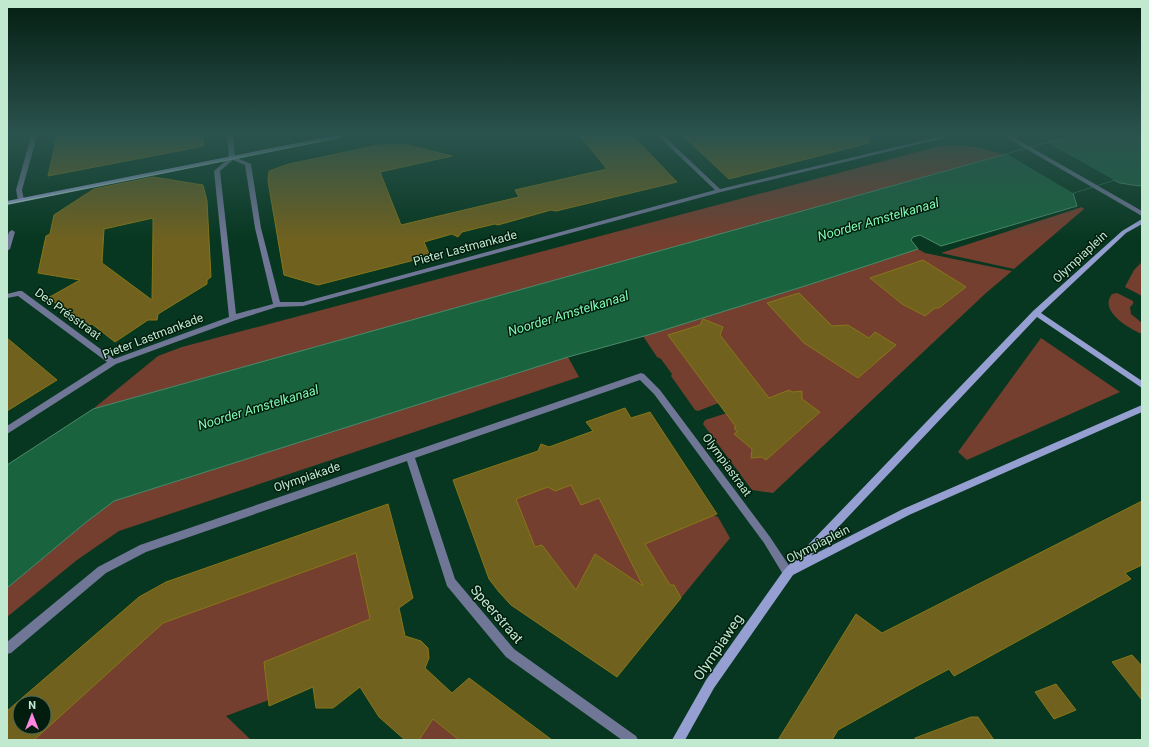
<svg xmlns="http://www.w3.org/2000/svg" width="1149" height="747" font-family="Roboto,sans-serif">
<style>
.green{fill:#753f2f}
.water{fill:#19633e;stroke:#4b8b6a}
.pier{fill:#073720}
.building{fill:#70611e;stroke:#897618;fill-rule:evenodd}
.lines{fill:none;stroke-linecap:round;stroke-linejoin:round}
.street{fill:#707696;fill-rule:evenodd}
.secondary{fill:#969fd1;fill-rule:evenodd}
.tram{stroke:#aed6bd;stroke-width:1}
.labels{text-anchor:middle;stroke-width:3;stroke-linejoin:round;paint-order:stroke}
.street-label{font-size:12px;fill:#c1e9cf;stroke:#021c0d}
.water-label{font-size:13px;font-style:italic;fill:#81fab5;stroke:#021c0d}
.near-street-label{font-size:14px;fill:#c1e9cf;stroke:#021c0d}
</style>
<rect width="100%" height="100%" fill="#073720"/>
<g class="green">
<path d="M 951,145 C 970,146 986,148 1005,155 L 93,409 L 158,356 L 182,347 L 936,147 Z"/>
<path d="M 1082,207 L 1084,209 L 1014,269 L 941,253 Z"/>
<path d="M 918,249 L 925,253 L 1012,271 L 986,293 L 773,493 L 752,490 L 703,424 L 705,420 L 727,413 L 721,402 L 698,411 L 695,410 L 671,376 L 672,374 L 661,359 L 657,357 L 643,336 L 808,285 Z"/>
<path d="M 1142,262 L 1142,296 L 1125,287 L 1134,270 Z"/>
<path d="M 1117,293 L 1133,301 L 1133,304 L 1130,307 L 1131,314 L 1142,323 L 1142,334 C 1130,329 1098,311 1112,294 Z"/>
<path d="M 1041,338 L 1120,392 L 967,460 L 958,452 Z"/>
<path d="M 568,357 L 579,377 L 119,531 L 77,560 L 7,617 L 7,588 L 85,523 L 114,501 Z"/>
<path d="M 584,470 L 654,587 L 613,629 L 519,564 L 491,496 Z"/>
<path d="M 710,514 L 718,517 L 730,538 L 681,598 L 669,594 L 634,541 Z"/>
<path d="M 362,540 L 385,624 L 277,697 L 226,716 L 251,740 L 7,740 L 20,727 L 44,727 L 160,612 Z"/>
<path d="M 445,697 L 507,740 L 414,740 Z"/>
</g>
<path class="water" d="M 1071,136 L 1142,136 L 1142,185 L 1139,186 L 1120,183 L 1114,180 L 1073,193 L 1077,206 L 941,246 L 920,235 L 913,237 L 911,240 L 918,249 L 808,285 L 648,335 L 568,357 L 114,501 L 85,523 L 7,588 L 7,465 L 93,409 Z"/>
<path class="pier" d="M 1048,143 L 1114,180 L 1073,193 L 1007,154 Z"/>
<g class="building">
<path d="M 57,136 L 203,136 L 204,146 L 48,176 Z"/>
<path d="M 580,136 L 633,136 L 677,182 L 556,211 L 551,210 L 498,225 L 495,224 L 478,228 L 462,232 L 458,237 L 452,234 L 424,242 L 430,256 L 318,285 L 284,275 L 268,181 L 269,171 L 289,164 L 379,145 L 407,145 L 452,156 L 380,172 L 401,225 L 519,197 L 515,190 L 607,169 Z"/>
<path d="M 683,136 L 868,136 L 869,143 L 729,179 Z"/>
<path d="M 153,177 L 203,185 L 207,201 L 211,277 L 207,280 L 207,284 L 158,314 L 157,320 L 148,320 L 115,342 L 92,324 L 86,325 L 48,298 L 80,280 L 38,273 L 46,236 L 50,234 L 54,215 L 94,189 ZM 153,218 L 153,230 L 152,300 L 102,263 L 104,229 Z"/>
<path d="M 923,260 L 966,287 L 939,308 L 935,308 L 925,316 L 902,304 L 870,278 Z"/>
<path d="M 799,293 L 832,326 L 848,325 L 869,338 L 875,332 L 896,345 L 858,378 L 804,343 L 767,303 Z"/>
<path d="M 703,319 L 723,327 L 720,335 L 769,398 L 789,390 L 792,392 L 802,391 L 802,399 L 820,412 L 766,460 L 762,457 L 751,458 L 752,449 L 734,434 L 737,432 L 734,428 L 736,427 L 668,335 L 700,325 Z"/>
<path d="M 7,338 L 57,380 L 7,411 Z"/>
<path d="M 625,408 L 631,418 L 650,412 L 717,514 L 645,544 L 670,585 L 674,585 L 681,598 L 617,677 L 511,605 L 499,592 L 489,579 L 453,480 L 538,451 L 541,444 L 549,447 L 593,431 L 586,422 ZM 571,485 L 581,505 L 599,498 L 643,586 L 595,554 L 576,590 L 542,545 L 535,547 L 516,499 L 548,487 L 555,491 Z"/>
<path d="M 1142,501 L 1142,565 L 1125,573 L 1131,579 L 954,676 L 949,669 L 917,686 L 838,730 L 832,740 L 778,740 L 856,614 L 882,633 Z"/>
<path d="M 388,504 L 413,598 L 399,608 L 405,636 L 421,641 L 428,648 L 429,658 L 425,668 L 452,693 L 469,678 L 552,740 L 459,740 L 433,719 L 419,740 L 405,740 L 379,717 L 360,687 L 333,708 L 316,708 L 313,687 L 269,706 L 264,662 L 370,619 L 356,553 L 163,623 L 34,740 L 7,740 L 7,711 L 139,597 L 166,582 ZM 20,703 L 44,703 L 44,727 L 20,727 Z"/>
<path d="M 1132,655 L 1142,666 L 1142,700 L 1112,662 Z"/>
<path d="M 1056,684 L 1076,710 L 1054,719 L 1035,692 Z"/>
<path d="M 971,717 L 978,717 L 994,740 L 915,740 L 915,738 Z"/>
</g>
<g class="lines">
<g class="street">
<path d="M 31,136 L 37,136 L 22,190 L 24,200 L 21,202 L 18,200 L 16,190 Z"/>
<path d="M 227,136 L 233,136 L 235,157 L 251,164 L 261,228 L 280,302 L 303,302 L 715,190 L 658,136 L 664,136 L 720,189 L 942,136 L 952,136 L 721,192 L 303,306 L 277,307 L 236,320 L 116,364 L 7,434 L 7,426 L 107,362 L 18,296 L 7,298 L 7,294 L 19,291 L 22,291 L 114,359 L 229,317 L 214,171 L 229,158 ZM 233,160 L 245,165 L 255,228 L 273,304 L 236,314 L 220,171 Z"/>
<path d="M 1004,136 L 1011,136 L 1142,211 L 1142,216 Z"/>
<path d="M 12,230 L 15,232 L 10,249 L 7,251 L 7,238 L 9,232 Z"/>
<path d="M 641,373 L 644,374 L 660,390 L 770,537 L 792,570 L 793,573 L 792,576 L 788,578 L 784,576 L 764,543 L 654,394 L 640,380 L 415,458 L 455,579 L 514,649 L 636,736 L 638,740 L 622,740 L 506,657 L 447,586 L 407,461 L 146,552 L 106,573 L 11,653 L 7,654 L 7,642 L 98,567 L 140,545 Z"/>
</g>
<g class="secondary">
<path d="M 332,136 L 343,136 L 340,138 L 7,205 L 7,201 Z"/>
<path d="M 1142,219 L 1142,224 L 1126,233 L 1041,313 L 1142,381 L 1142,388 L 1037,317 L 811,556 L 903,509 L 1142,405 L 1142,412 L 909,515 L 793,575 L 714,688 L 685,740 L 672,740 L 706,680 L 784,570 L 1033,311 L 1122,231 Z"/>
</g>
<path class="tram" d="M 7,204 L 348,136"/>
</g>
<linearGradient id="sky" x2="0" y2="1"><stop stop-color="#041e12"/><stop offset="0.56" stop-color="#2b534e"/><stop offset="1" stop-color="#2b534e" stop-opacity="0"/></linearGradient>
<rect width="1149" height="241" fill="url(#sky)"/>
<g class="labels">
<g class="street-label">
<text transform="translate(465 248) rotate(-15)" y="4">Pieter Lastmankade</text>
<text transform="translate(1080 257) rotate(-43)" y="4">Olympiaplein</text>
<text transform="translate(68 314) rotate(36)" y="4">Des Présstraat</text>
<text transform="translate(153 336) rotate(-21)" y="4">Pieter Lastmankade</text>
<text transform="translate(727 465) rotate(54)" y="4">Olympiastraat</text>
<text transform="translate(307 477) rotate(-19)" y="4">Olympiakade</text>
<text transform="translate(818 544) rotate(-27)" y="4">Olympiaplein</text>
</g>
<g class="water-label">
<text transform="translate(878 219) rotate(-16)" y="5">Noorder Amstelkanaal</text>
<text transform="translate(568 313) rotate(-17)" y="5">Noorder Amstelkanaal</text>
<text transform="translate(258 407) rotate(-17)" y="5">Noorder Amstelkanaal</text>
</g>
<g class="near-street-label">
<text transform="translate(497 614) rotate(49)" y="5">Speerstraat</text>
<text transform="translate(718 647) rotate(-56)" y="5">Olympiaweg</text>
</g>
</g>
<rect width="1149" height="747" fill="none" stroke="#c1e9cf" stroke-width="16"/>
<g transform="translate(32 715)"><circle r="19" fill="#021c0d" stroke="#4e6e5b"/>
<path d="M0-3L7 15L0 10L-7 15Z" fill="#fd86e1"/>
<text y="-6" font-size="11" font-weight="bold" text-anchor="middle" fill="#c1e9cf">N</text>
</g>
</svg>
